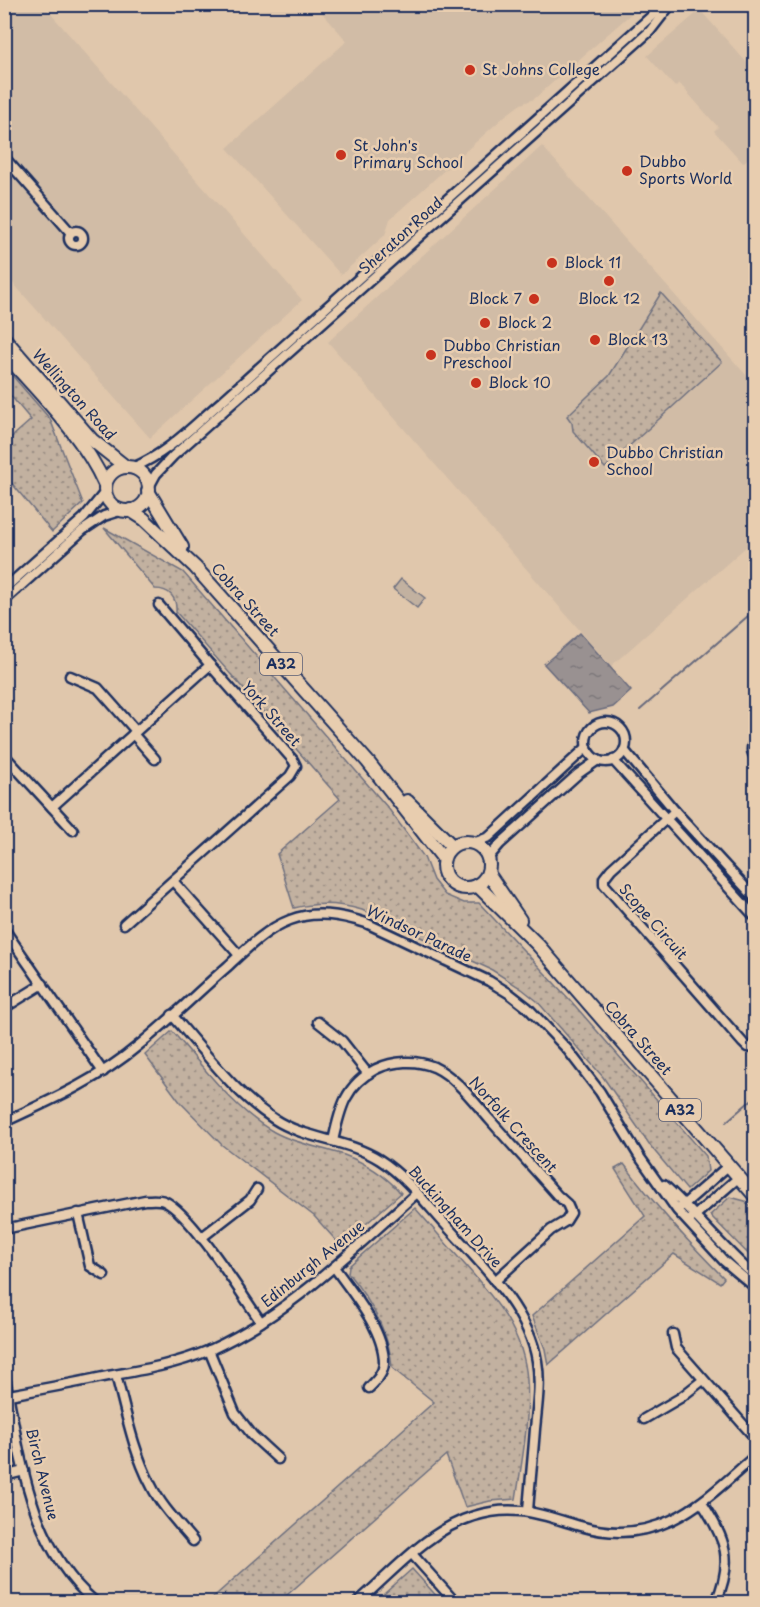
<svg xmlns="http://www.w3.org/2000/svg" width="760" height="1607" font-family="'Playpen Sans',sans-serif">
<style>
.built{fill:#d1bca6}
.park{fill:url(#park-dots);stroke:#6e707f;stroke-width:1.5}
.garden{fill:#c2b1a0;stroke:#6e707f;stroke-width:1.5}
.water{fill:url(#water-ripples);stroke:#676a7d;stroke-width:1.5}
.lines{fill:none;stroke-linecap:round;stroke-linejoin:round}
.stream{stroke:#676a7d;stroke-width:2}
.minor-casing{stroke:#1b2f5e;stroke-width:13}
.highway-casing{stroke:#1b2f5e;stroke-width:16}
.minor{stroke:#e8cdaf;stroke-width:8}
.highway{stroke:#e8cdaf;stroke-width:12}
.poi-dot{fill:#c8321e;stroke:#e8cdaf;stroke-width:2}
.labels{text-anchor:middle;stroke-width:5;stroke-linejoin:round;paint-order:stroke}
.shield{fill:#e8cdaf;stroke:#585e76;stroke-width:1.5}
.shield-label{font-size:14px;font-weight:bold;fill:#1b2f5e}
.poi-label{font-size:15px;fill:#1b2f5e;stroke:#e8cdaf;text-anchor:start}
.street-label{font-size:15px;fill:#1b2f5e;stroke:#e8cdaf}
</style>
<defs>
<pattern id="park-dots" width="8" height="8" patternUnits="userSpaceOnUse" patternTransform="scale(1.5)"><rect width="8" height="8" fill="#c2b1a0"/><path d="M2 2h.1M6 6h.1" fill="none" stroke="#9d9086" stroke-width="1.8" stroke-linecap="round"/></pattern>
<pattern id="water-ripples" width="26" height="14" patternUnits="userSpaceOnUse" patternTransform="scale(1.5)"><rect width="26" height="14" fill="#999191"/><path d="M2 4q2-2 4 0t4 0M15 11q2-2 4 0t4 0" fill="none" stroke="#7c777a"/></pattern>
</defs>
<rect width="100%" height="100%" fill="#e0c7ac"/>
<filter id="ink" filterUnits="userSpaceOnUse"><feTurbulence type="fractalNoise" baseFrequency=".0167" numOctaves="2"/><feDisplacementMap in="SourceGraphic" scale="12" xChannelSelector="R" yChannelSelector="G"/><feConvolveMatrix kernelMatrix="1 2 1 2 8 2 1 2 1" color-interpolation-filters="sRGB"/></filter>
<g filter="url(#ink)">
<g class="built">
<path d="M 4,5 L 43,5 L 302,300 L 150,438 L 5,274 Z"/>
<path d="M 315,5 L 641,5 L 534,99 L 521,104 L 506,115 L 390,219 L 385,235 L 341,275 L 227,148 L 347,41 Z"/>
<path d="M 700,10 L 755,72 L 755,152 L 743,163 L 714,131 L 718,127 L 679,83 L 675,87 L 647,56 Z"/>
<path d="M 542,146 L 755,385 L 755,539 L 611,666 L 328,342 Z"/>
</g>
<g class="park">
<path d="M 661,293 L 722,362 L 605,468 L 573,431 L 572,423 L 567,416 L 609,376 Z"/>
<path d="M 4,366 L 50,419 L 83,503 L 52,532 L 5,475 L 5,443 L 31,420 L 5,389 Z"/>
<path d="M 104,528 L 183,572 L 388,808 L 424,857 L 433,880 L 445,895 L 464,903 L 479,903 L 570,1000 L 706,1156 L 708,1171 L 687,1190 L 652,1148 L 603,1077 L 537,1001 L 522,989 L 492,970 L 362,910 C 339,903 318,902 294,908 L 277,854 L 340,799 L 176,612 C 177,598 170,589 155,589 Z"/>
<path d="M 172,1031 C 202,1065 234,1110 274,1132 C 296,1144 320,1147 344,1155 C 366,1163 385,1175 401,1193 L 341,1246 L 314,1216 L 222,1145 L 180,1102 L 145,1055 Z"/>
<path d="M 624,1164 C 654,1204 688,1242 724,1278 L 720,1283 L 674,1254 L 548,1365 L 545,1349 L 532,1316 L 645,1216 L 615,1169 Z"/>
<path d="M 730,1197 L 745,1201 L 755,1212 L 755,1261 L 710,1215 Z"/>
<path d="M 415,1208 C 432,1227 449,1247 466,1266 C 496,1300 524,1333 527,1380 C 530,1419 522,1461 516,1499 L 490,1501 L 465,1507 L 446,1455 L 279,1602 L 208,1602 L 434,1402 L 392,1368 C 390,1334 370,1300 348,1273 L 349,1266 Z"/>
<path d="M 412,1569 L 442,1602 L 375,1602 Z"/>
</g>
<path class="garden" d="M 401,579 L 425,598 L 417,608 L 393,589 Z"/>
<path class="water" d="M 580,633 L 631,691 L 613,707 L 589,713 L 544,664 Z"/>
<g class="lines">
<g class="stream">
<path d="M 640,710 L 756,609"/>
<path d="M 726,1122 L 756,1096"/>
</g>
<defs>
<g id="minor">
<path d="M 4,157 L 71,233"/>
<circle cx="76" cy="238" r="7"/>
<path d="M 132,468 C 167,454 193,426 221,402 L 665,4"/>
<path d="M 149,487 L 156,474 L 173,456 L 650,31 L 671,4"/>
<path d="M 4,589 L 84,518 L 105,492"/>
<path d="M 4,601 L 83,530 L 104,516 L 123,510"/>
<path d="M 159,605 L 210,665"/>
<path d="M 70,676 L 98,688 L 136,731"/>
<circle cx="606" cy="742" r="20"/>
<path d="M 133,734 L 155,759"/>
<path d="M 756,740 C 750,747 751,752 756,759"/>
<path d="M 624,750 L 675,811 L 756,899"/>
<path d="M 4,755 L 73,830"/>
<path d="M 613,760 L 756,918"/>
<path d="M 52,807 L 210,665 L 293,760 L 296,766 L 290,776 L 124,924"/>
<path d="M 675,811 L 611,869 L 604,878 L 604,884 L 743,1043 L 747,1047 L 756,1048"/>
<path d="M 473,843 L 489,837 L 587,747"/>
<path d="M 488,858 L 500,844 L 578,774 L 598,760"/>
<path d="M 173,881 L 239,955"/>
<path d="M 4,929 L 103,1072"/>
<path d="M 4,1008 L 43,984"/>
<path d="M 172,1015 C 204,1051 234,1093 274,1119 C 306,1140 347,1139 380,1160 C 405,1176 424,1201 444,1223 C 478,1261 529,1309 537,1361 C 541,1384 537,1407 535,1429 C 533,1456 530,1484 528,1511"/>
<path d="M 318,1022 L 342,1041 L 368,1074"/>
<path d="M 4,1122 C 52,1100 99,1079 139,1045 C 170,1020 198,992 228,966 C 246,949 266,929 290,920 C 315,910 341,915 366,923 L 489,981 L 510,994 L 528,1008 L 567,1049 L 600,1092 L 639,1156 L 677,1210 L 724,1261 L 756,1288"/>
<path d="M 333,1141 C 340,1109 345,1085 376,1069 C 393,1061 416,1059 434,1067 C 457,1078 473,1101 490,1120 C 512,1145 535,1170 557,1195 L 567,1204 L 571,1213 L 566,1221 L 551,1230 L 495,1281"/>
<path d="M 664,1185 C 696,1214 722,1248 756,1277"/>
<path d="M 682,1206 L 728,1166"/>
<path d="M 78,1213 L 90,1266 L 104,1275"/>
<path d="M 691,1219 L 738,1178"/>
<path d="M 4,1229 L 145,1200 C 151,1200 159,1199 164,1201 C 192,1214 242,1295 261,1322"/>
<path d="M 201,1238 L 250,1200 L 257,1189"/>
<path d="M 334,1267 C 352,1292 385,1331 384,1364 C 383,1374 376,1381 369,1388"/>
<path d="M 673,1334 L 676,1348 L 756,1439"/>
<path d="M 209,1350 L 235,1413 L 253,1436 L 278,1459"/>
<path d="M 4,1372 C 20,1453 28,1545 95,1602"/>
<path d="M 116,1375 C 126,1412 133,1451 151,1485 C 161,1506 178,1523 193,1541"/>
<path d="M 9,1395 C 42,1389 75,1383 108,1376 C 143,1370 177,1364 210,1350 C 290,1314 352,1250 417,1193"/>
<path d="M 644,1419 L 680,1398 L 703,1380"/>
<path d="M 4,1476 L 24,1471"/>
<path d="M 702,1503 C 726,1540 734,1560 716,1602"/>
<path d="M 412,1554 L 455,1602"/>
<path d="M 358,1602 C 393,1572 428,1530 474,1516 C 515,1503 542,1515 580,1526 C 659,1549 702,1503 756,1455"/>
</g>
<g id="highway">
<path d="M 4,338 L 92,440 L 126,467"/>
<path d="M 4,353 C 40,394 83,435 105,485"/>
<circle cx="127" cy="489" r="22"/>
<path d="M 148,491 L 182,547"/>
<path d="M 130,510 L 144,519 L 195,567 L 368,762 L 443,858"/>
<path d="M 407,801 L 452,846"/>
<circle cx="466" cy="865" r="23"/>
<path d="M 488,873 L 520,920"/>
<path d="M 477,885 L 538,945 L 756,1197"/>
</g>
</defs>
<use href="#minor" class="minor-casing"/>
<use href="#highway" class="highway-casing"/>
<use href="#minor" class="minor"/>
<use href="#highway" class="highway"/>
</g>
</g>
<g class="poi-dot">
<circle cx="470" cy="70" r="6"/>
<circle cx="341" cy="155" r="6"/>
<circle cx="627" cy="171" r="6"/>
<circle cx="552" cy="263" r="6"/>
<circle cx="609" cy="281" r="6"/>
<circle cx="534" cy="299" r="6"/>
<circle cx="485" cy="323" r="6"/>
<circle cx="595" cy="340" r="6"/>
<circle cx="431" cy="355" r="6"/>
<circle cx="476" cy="383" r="6"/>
<circle cx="594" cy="462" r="6"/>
</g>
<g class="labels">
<g class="shield">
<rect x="260" y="653" width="42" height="22" rx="4.5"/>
<rect x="659" y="1099" width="42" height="22" rx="4.5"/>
</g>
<g class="shield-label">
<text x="281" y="669">A32</text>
<text x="680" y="1115">A32</text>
</g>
<g class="poi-label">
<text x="482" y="75">St Johns College</text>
<text x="353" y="151">St John's<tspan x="353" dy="17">Primary School</tspan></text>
<text x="639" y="167">Dubbo<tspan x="639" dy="17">Sports World</tspan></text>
<text x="564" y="268">Block 11</text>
<text x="522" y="304" text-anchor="end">Block 7</text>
<text x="609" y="304" text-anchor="middle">Block 12</text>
<text x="497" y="328">Block 2</text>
<text x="607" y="345">Block 13</text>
<text x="443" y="351">Dubbo Christian<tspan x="443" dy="17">Preschool</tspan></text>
<text x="488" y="388">Block 10</text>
<text x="606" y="458">Dubbo Christian<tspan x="606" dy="17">School</tspan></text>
</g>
<g class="street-label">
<text transform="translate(401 236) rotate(-42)" y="5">Sheraton Road</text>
<text transform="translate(74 395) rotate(48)" y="5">Wellington Road</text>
<text transform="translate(245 600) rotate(48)" y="5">Cobra Street</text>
<text transform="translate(271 714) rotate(49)" y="5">York Street</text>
<text transform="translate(653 922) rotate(49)" y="5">Scope Circuit</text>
<text transform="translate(419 934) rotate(25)" y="5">Windsor Parade</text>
<text transform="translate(638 1038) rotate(49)" y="5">Cobra Street</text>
<text transform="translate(513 1125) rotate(48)" y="5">Norfolk Crescent</text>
<text transform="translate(455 1217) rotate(48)" y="5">Buckingham Drive</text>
<text transform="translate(313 1264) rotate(-39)" y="5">Edinburgh Avenue</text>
<text transform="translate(42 1474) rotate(76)" y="5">Birch Avenue</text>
</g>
</g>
<rect width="760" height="1607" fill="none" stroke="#e8cdaf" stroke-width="24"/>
<rect x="12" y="12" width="736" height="1583" fill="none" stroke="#1b2f5e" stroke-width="2" filter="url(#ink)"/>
</svg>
